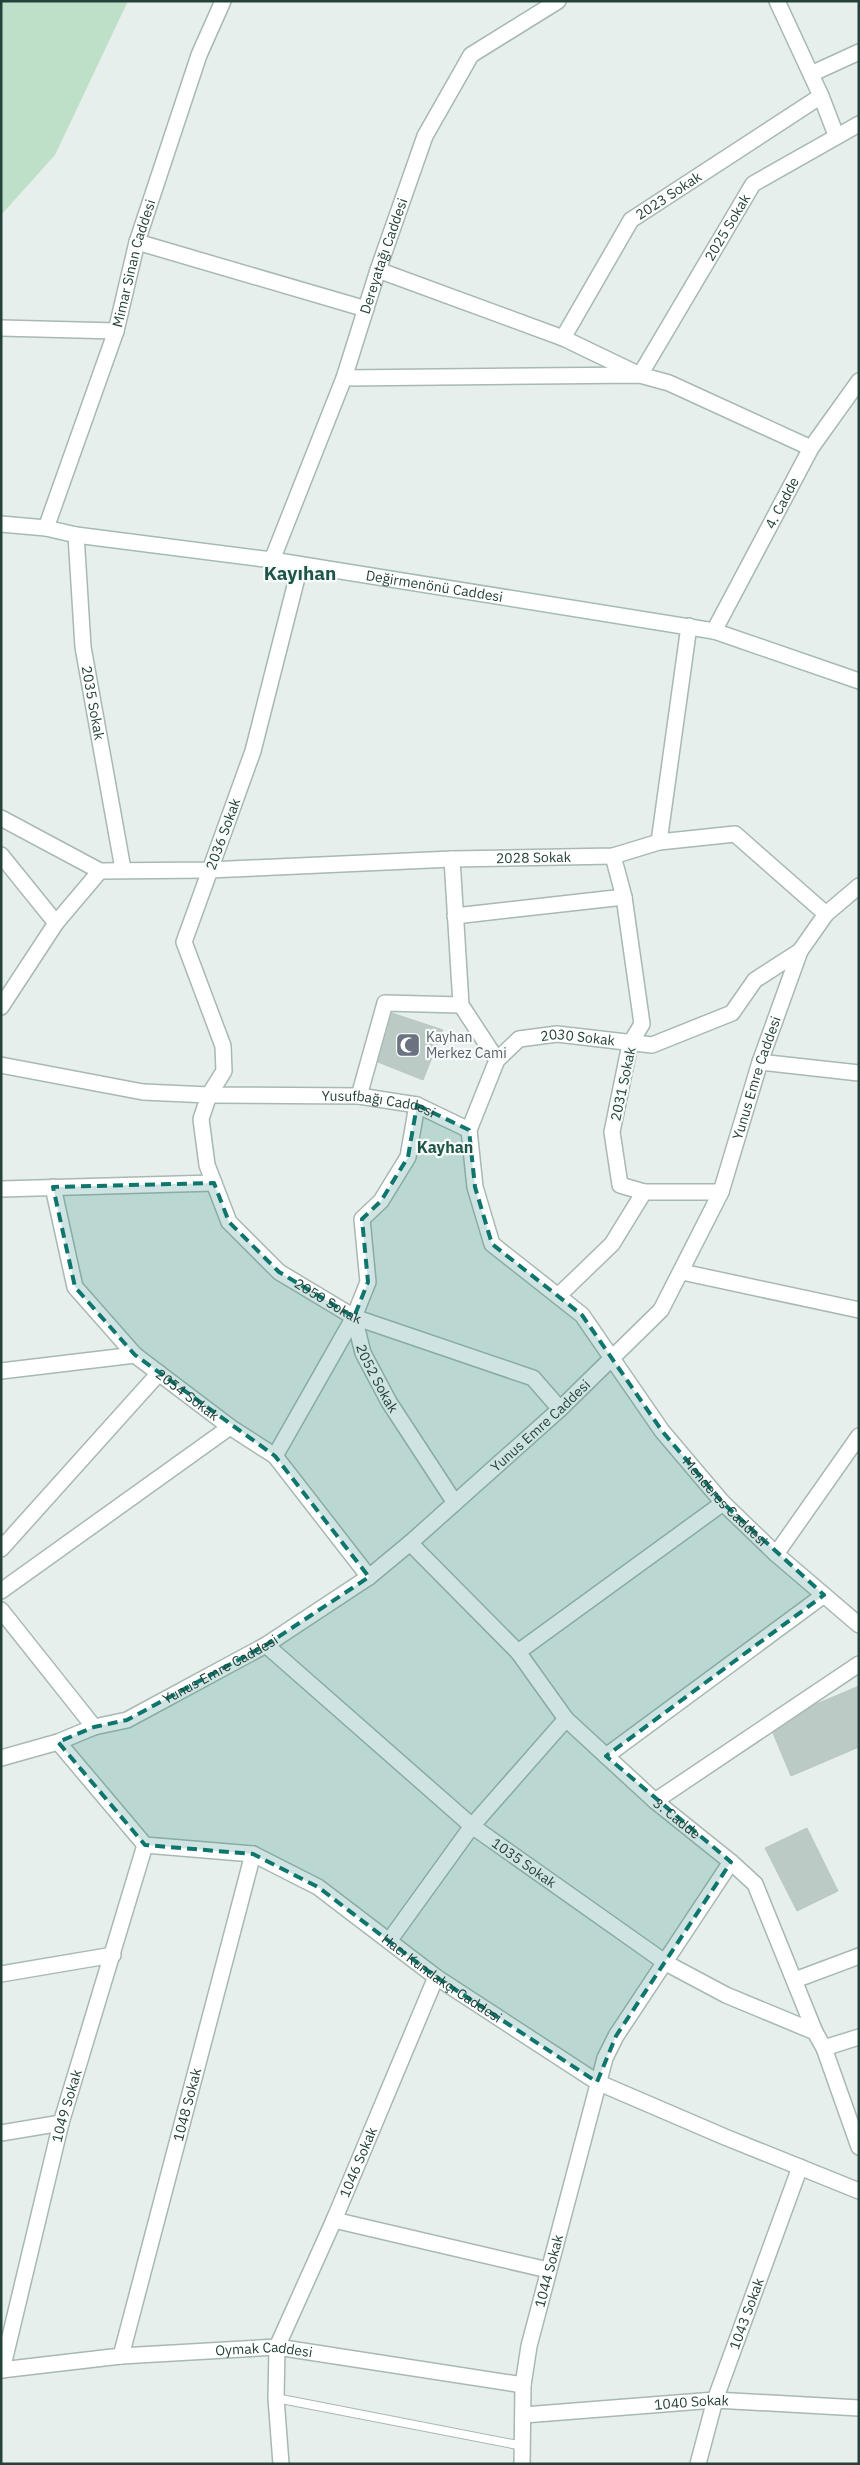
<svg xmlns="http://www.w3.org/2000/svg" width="860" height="2465" font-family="'IBM Plex Sans',sans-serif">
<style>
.green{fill:#bfe0c8}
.building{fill:#bbcac4;stroke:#b8c9c2}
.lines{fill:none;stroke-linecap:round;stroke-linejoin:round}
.service-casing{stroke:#a8b8b2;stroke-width:10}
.minor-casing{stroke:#a8b8b2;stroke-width:18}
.tertiary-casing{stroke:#a8b8b2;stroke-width:18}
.secondary-casing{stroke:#a4bbb3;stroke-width:18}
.service{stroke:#fff;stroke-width:8}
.minor{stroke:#fff;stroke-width:15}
.tertiary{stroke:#fff;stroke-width:15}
.secondary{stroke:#fff;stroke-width:15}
.marked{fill:#0f766e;fill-opacity:0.2;stroke:#0f766e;stroke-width:4;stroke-dasharray:10 6;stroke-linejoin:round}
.labels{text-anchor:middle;stroke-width:4.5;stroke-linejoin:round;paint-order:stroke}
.street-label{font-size:14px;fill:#24423a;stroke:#f7fbf9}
.worship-label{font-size:14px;fill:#5b616d;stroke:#f7fbf9;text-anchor:start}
.quarter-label{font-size:16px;font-weight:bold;fill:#1f5548;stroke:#f7fbf9}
.district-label{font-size:19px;font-weight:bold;fill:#1f5548;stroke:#f7fbf9}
</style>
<rect width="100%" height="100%" fill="#e6efeb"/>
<path class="green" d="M 1,1 L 128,1 L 55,155 L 1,215 Z"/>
<g class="building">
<path d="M 392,1013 L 443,1030 L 423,1080 L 378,1062 Z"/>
<path d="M 859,1686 L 859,1747 L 791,1776 L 773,1733 L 814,1705 Z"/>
<path d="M 807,1828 L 838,1891 L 797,1911 L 765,1848 Z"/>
</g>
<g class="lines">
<defs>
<path id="service" d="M 276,2398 L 523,2446"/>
<g id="minor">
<path d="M 777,1 L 821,96 L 836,135"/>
<path d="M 811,74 L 859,52"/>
<path d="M 137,242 L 366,309"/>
<path id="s1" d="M 378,270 L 563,338 L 640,375 L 753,184 L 859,124"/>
<path d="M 1,328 L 116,331"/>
<path id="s2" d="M 563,338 L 631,220 L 821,96"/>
<path d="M 344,378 L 640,375 L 669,383 L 811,448"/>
<path id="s3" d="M 46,528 L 116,331 L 137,242 L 199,55 L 223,1"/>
<path id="s4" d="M 76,535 L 83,647 L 123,869"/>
<path id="s5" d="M 300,566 L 253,751 L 184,942 L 223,1046 L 224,1071 L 209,1095 L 201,1119 L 207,1165 L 229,1222 L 279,1272 L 354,1317 L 533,1378 L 560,1409"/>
<path id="s6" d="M 1,818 L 100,871 L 209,870 L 452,859 L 613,856 L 659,842 L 735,834 L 826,914"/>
<path d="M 659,842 L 689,626"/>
<path d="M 1,855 L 56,923"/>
<path d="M 613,856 L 624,897 L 642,1024 L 630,1044 L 612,1132 L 620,1185 L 644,1192 L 721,1192"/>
<path d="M 452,859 L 461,1005 L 497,1060"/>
<path d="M 455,916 L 624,897"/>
<path d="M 1,1007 L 56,923 L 100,871"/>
<path d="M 760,1062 L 859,1073"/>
<path d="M 359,1096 L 385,1003 L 461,1005"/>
<path id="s7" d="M 469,1130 L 497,1060 L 519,1039 L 557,1034 L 652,1045 L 732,1013 L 755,980 L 800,951"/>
<path id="s8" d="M 53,1187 L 75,1287 L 135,1355 L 230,1427 L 275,1456 L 369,1577"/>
<path d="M 1,1189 L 214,1183"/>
<path d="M 682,1272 L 859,1310"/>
<path d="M 558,1296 L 612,1244 L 644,1192"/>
<path id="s9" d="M 354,1317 L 363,1353 L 389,1402 L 455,1503"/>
<path d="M 1,1371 L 135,1355"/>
<path d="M 275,1456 L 354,1317 L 368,1282 L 362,1219 L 381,1201 L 408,1157 L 417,1105"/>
<path id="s10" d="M 410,1543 L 518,1652 L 566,1719 L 655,1801 L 731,1862 L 755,1884 L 815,2032 L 824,2048 L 859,2147"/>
<path d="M 1,1549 L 159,1373"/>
<path d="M 776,1554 L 859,1436"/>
<path d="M 1,1591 L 230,1427"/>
<path id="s11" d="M 266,1645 L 472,1826 L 666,1963 L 726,1995 L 815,2032"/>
<path d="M 518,1652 L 723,1503"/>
<path d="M 606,1756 L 824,1595"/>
<path d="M 655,1801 L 859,1664"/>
<path d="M 389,1941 L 472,1826 L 566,1719"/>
<path d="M 1,1974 L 113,1955"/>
<path d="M 795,1980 L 859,1956"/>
<path d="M 824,2048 L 859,2037"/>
<path d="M 1,2133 L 61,2123"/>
<path d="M 334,2220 L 548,2270"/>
<path id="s12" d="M 121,2356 L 253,1854"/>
<path id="s13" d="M 2,2370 L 61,2123 L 145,1845"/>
<path id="s14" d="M 524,2415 L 715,2400 L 859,2408"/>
<path id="s15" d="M 281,2464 L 276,2398 L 277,2347 L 334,2220 L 436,1977"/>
<path id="s16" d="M 522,2464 L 523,2385 L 529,2346 L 605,2058 L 616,2036 L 731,1862"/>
<path id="s17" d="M 698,2464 L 715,2400 L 800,2167"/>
</g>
<g id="tertiary">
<path id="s18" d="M 272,560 L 344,378 L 378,270 L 425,136 L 471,55 L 558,1"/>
<path id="s19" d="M 714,631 L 811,448 L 859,381"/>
<path id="s20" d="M 1,1065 L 143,1092 L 209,1095 L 359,1096 L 417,1105 L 469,1130 L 475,1187 L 492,1244 L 582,1315 L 662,1431 L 723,1503 L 776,1554 L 859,1625"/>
<path d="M 1,1610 L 94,1727"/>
<path id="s21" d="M 58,1742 L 145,1845 L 253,1854 L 318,1887 L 436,1977 L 597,2082 L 725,2137 L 859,2191"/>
<path id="s22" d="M 1,1758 L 58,1742 L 94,1727 L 127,1720 L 266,1645 L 369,1577 L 410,1543 L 560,1409 L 661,1310 L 721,1192 L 760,1062 L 800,951 L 826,914 L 859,886"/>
<path id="s23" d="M 1,2370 L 121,2356 L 277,2347 L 523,2385"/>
</g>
<g id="secondary">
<path id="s24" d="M 1,524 L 46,528 L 76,535 L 272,560 L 714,631 L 859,681"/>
</g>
</defs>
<use href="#service" class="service-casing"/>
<use href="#minor" class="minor-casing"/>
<use href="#tertiary" class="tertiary-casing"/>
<use href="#secondary" class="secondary-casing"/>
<use href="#service" class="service"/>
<use href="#minor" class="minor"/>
<use href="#tertiary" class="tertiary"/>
<use href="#secondary" class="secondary"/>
</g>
<path class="marked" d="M 417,1105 L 469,1130 L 475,1187 L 492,1244 L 582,1315 L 662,1431 L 723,1503 L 824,1595 L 606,1756 L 731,1862 L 616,2036 L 597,2082 L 436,1977 L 318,1887 L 253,1854 L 145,1845 L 58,1742 L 94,1727 L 127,1720 L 266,1645 L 369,1577 L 275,1456 L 135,1355 L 75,1287 L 53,1187 L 214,1183 L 229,1222 L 279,1272 L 354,1317 L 368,1282 L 362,1219 L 381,1201 L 408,1157 Z"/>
<defs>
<symbol id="mosque-square" viewBox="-11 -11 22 22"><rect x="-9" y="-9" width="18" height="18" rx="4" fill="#6b7280" stroke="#f7fbf9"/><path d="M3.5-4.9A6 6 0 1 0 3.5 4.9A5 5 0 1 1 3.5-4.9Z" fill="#fff"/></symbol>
</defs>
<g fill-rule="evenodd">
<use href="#mosque-square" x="394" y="1031" width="28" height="28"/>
</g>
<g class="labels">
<g class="street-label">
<text dy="5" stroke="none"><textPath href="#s2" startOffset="181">2023 Sokak</textPath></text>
<text dy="5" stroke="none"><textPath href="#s1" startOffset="454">2025 Sokak</textPath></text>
<text dy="5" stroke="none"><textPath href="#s18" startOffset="324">Dereyatağı Caddesi</textPath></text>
<text dy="5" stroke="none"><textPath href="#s3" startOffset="279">Mimar Sinan Caddesi</textPath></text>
<text dy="5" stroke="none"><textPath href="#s19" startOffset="145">4. Cadde</textPath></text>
<text dy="5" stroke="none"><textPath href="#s24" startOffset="438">Değirmenönü Caddesi</textPath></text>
<text dy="5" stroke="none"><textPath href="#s4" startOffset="169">2035 Sokak</textPath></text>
<text transform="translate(223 834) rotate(-70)" y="5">2036 Sokak</text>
<text dy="5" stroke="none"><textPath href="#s6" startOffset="546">2028 Sokak</textPath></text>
<text dy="5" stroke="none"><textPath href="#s7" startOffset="165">2030 Sokak</textPath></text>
<text dy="5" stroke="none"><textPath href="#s22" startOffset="1061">Yunus Emre Caddesi</textPath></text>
<text transform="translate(623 1084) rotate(-78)" y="5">2031 Sokak</text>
<text dy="5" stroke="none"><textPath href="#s20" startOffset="381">Yusufbağı Caddesi</textPath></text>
<text dy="5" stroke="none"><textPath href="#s5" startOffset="819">2050 Sokak</textPath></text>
<text dy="5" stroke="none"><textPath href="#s9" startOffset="66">2052 Sokak</textPath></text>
<text dy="5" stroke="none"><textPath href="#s8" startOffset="259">2054 Sokak</textPath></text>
<text dy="5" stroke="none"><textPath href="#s22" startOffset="642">Yunus Emre Caddesi</textPath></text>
<text dy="5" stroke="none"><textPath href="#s20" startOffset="944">Menderes Caddesi</textPath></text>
<text dy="5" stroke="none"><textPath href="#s22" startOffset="238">Yunus Emre Caddesi</textPath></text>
<text dy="5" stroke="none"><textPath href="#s10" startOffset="385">3. Cadde</textPath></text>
<text dy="5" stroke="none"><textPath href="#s11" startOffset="338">1035 Sokak</textPath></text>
<text dy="5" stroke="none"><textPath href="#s21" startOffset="470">Hacı Kundakçı Caddesi</textPath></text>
<text dy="5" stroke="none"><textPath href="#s12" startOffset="260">1048 Sokak</textPath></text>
<text dy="5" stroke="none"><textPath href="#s13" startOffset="272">1049 Sokak</textPath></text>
<text dy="5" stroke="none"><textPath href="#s15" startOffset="319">1046 Sokak</textPath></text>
<text dy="5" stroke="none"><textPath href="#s16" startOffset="196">1044 Sokak</textPath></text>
<text dy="5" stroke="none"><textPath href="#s17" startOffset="158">1043 Sokak</textPath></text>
<text dy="5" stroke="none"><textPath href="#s23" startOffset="264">Oymak Caddesi</textPath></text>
<text dy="5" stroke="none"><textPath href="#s14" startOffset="168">1040 Sokak</textPath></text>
</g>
<g class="worship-label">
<text x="426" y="1042">Kayhan<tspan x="426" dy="16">Merkez Cami</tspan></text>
</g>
<g class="quarter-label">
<text x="445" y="1153">Kayhan</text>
</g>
<g class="district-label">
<text x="300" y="580">Kayıhan</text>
</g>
</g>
<rect width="860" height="2465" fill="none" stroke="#24423a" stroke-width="5"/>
</svg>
